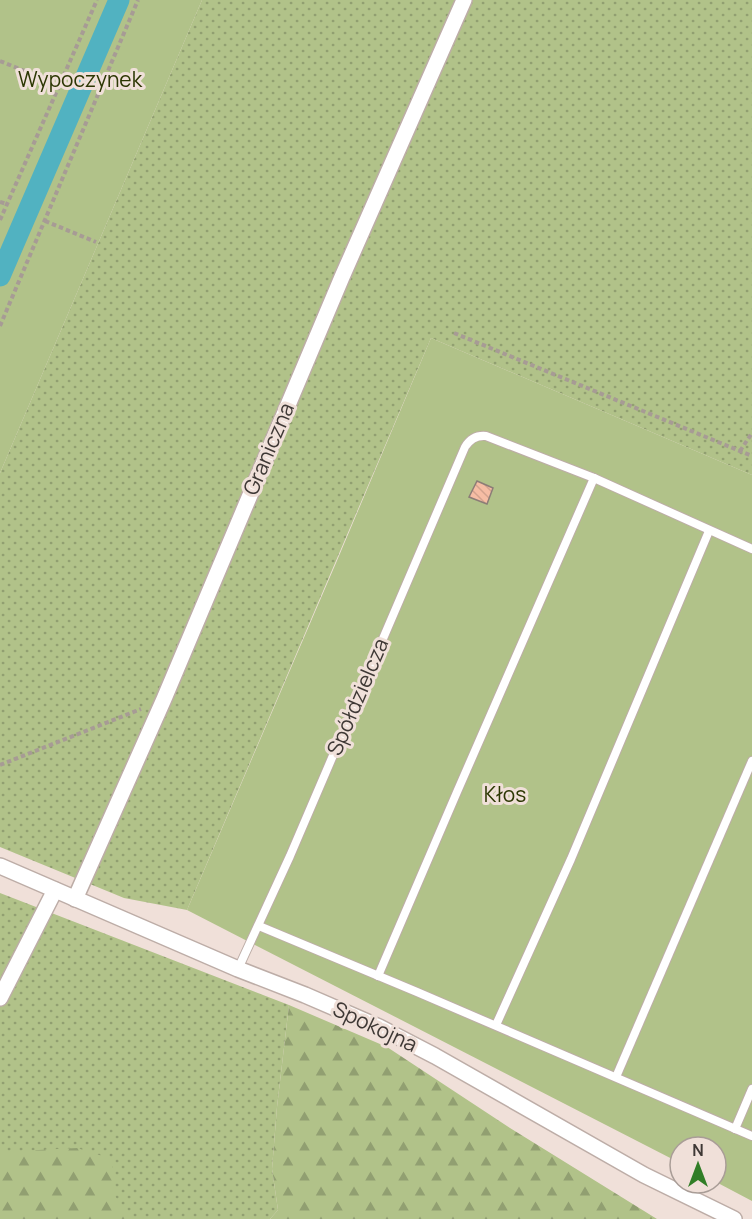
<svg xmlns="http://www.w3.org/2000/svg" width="752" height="1219" font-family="Manrope,sans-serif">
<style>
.grass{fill:url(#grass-dots)}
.forest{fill:url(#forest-firs)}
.green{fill:#b1c289}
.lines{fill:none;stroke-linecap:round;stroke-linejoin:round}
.canal{stroke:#51b2c1;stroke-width:21}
.building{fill:url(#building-back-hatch);stroke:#8c7d77;stroke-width:1.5}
.lane-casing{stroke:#bdada7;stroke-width:10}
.street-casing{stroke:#bdada7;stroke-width:18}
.path{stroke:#a79b95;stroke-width:4;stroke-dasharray:4.5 3;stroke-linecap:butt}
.lane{stroke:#fff;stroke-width:8}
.street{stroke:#fff;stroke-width:15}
.labels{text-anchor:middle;stroke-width:6;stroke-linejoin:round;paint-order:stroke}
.park-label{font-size:21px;fill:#2c3703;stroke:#f0e0d9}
.street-label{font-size:21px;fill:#3e3835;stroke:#f0e0d9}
</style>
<defs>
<pattern id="grass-dots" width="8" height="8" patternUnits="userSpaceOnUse" patternTransform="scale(1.5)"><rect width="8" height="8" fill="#b1c289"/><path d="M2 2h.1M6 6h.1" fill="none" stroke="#919f71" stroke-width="1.8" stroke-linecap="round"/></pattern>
<pattern id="forest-firs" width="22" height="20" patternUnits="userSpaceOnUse" patternTransform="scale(1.5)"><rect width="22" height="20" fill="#b1c289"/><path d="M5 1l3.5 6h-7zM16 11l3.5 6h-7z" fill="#919f71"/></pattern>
<pattern id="building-back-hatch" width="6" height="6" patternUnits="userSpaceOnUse" patternTransform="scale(1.5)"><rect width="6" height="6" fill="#f6bda4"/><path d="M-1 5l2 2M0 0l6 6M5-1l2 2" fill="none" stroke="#d4a38e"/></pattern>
</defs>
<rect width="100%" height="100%" fill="#f0e0d9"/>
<g class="grass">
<path d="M 202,0 L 752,0 L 752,475 L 431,338 L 187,910 L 124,898 L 0,847 L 0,473 Z"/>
<path d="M 0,893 L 289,1005 L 277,1107 L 272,1169 L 278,1210 L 270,1219 L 0,1219 Z"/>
</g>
<g class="forest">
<path d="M 289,1005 L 387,1047 L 510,1128 L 657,1219 L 270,1219 L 278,1210 L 272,1169 L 277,1107 Z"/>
<path d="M 77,1148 L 112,1159 L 114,1194 L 129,1219 L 0,1219 L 0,1152 Z"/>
</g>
<g class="green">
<path d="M 0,0 L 202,0 L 0,473 Z"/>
<path d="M 431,338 L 752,475 L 752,1201 L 716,1182 L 716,1147 L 680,1147 L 680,1163 L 187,910 L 336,563 Z"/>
</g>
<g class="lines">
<path class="canal" d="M 0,276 L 119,0"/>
</g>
<path class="building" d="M 477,481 L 493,488 L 487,504 L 469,497 Z"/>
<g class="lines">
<defs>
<g id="lane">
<path d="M 259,926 L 417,992 L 752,1136"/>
<path d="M 238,969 L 290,856 L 465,447 C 470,439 476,435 486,436 L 594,478 L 752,549"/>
<path d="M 378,976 L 457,792 L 594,478"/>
<path d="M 496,1025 L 571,859 L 709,531"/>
<path d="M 616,1077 L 752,761"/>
<path d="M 735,1129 L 752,1089"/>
</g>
<g id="street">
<path d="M 0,866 L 238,969 L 305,995 L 379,1027 L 435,1056 L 644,1175 L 734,1219"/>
<path d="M 75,899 L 164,699 L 342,277 L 464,0"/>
<path d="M 0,998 L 55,890"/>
</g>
</defs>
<use href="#lane" class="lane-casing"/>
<use href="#street" class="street-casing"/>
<g class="path">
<path d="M 0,61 L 59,85"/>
<path d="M 0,202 L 7,204"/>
<path d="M 0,220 L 97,0"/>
<path d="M 45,221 L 96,242"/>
<path d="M 0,326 L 138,0"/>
<path d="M 454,333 L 752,456"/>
<path d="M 740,451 L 752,433"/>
<path d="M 0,765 L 141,709"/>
</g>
<use href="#lane" class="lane"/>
<use href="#street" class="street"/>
</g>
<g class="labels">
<g class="park-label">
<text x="80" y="87">Wypoczynek</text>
<text x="505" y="802">Kłos</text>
</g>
<g class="street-label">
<text transform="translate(269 449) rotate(-67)" y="7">Graniczna</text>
<text transform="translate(358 697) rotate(-67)" y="7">Spółdzielcza</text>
<text transform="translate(375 1027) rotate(25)" y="7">Spokojna</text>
</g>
</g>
<g transform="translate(698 1165)"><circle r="28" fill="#f0e0d9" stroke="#a99d97" stroke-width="1.5"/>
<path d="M0-4.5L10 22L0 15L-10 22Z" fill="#317e27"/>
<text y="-9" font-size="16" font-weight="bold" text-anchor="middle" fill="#3e3835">N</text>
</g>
</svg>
